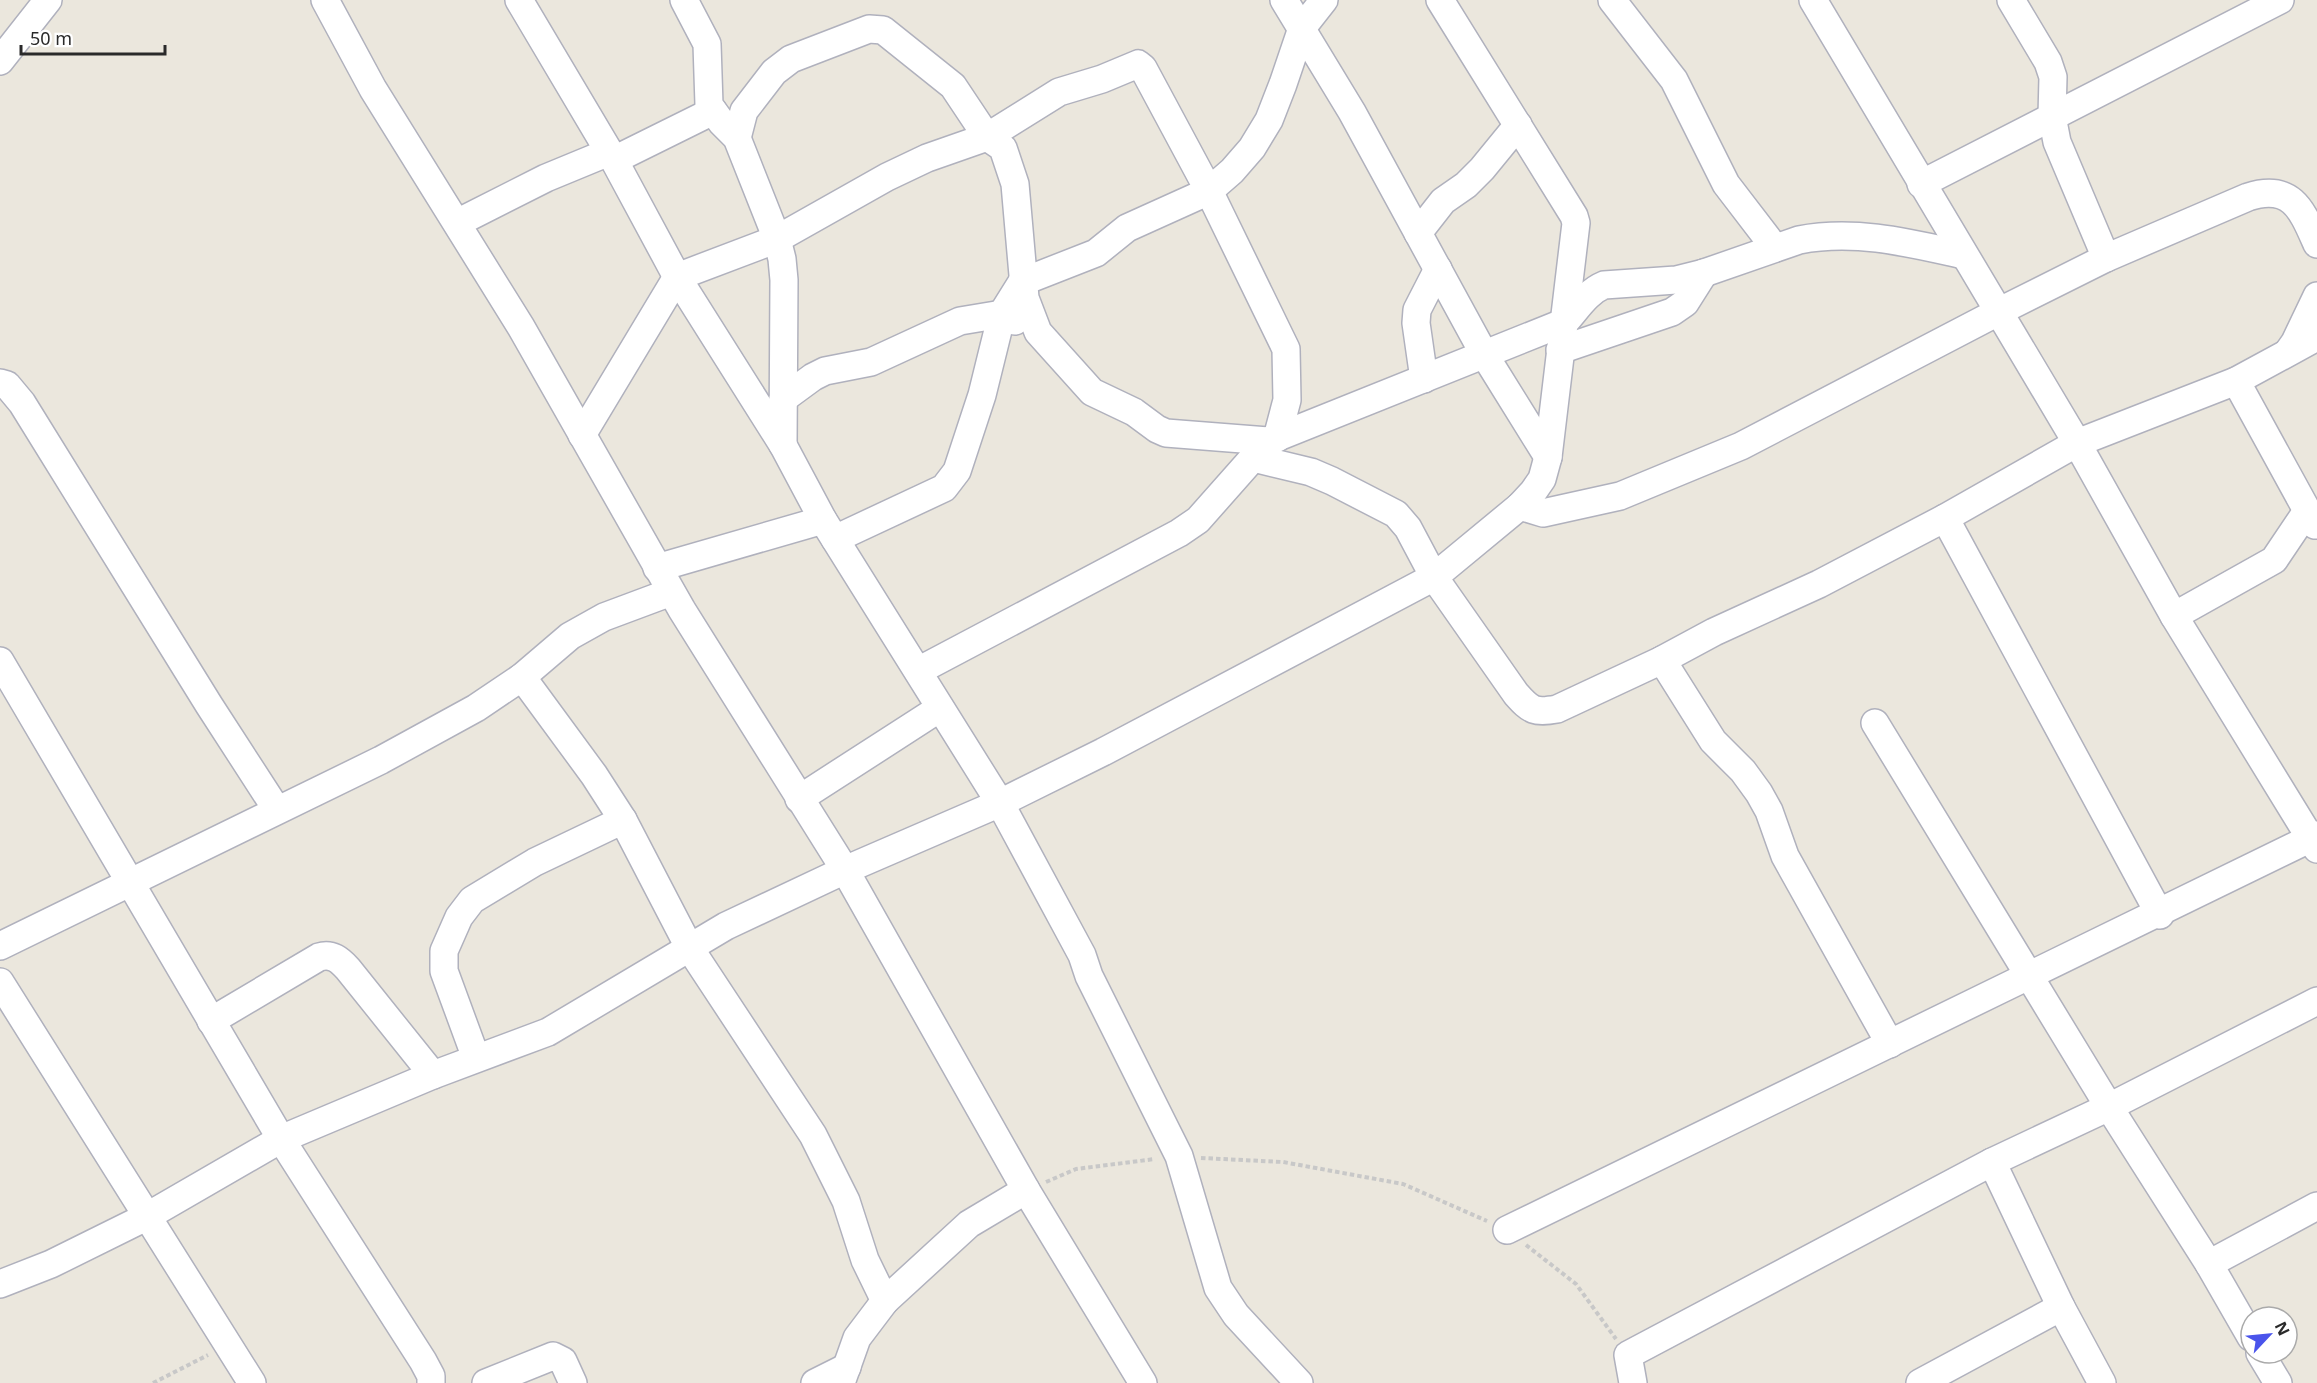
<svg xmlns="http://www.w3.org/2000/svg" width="2317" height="1383" font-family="'Noto Sans',sans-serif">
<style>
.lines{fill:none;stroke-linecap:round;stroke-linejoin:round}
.minor-casing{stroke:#b0b1bd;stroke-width:30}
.path{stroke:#c8c8c8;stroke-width:4;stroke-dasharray:4.5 3;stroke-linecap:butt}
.minor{stroke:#fff;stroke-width:27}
</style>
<rect width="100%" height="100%" fill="#ebe7dd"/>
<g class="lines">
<defs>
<g id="minor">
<path d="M 325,0 L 373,89 L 521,327 L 682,610 L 845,870 L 1026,1190 L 1143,1383"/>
<path d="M 519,0 L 614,160 L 677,277 L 783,445 L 823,520 L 1000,803 L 1082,955 L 1089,976 L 1179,1156 L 1218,1288 L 1236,1315 L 1299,1383"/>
<path d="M 684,0 L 707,44 L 709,105 L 722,123 L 737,138 L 777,239 L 782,259 L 784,280 L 783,445"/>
<path d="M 1284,0 L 1352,112 L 1484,354 L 1548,457"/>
<path d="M 1612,0 L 1674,80 L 1726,184 L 1775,248"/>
<path d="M 1813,0 L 2077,443 L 2174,616 L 2317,849"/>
<path d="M 2011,0 L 2048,62 L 2053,77 L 2052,116 L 2057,142 L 2106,258"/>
<path d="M 0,61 L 48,0"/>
<path d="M 737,138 L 744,111 L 774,72 L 791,59 L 869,29 L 883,30 L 953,86 L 987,137 L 1003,148 L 1015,184 L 1025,298 L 1038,332 L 1092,392 L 1134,412 L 1157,429 L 1166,433 L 1268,441"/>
<path d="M 614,160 L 713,111"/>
<path d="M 1921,184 L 2280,0"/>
<path d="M 457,223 L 546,178 L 609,152"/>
<path d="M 1418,233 L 1443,201 L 1466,185 L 1482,169 L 1518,125"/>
<path d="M 1560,350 L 1672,312 L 1685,303 L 1704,273"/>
<path d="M 2288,352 L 2295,342 L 2317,296"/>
<path d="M 1424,379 L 1416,323 L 1417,310 L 1438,269"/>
<path d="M 2236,381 L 2315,525"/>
<path d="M 0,383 L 7,385 L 22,403 L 209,705 L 277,810"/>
<path d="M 783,399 L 813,377 L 825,371 L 871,362 L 960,321 L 1002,314 L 1015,321"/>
<path d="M 582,435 L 677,277 L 777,239 L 887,177 L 927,158 L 987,137 L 1059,92 L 1102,79 L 1138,64 L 1143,68 L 1209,191 L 1286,349 L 1287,400 L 1277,438"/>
<path d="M 1253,458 L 1311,472 L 1332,481 L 1396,514 L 1408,528 L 1434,577 L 1516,694 C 1531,711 1535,713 1557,709 L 1662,660 L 1714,632 L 1819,584 L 1945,518 L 2077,443 L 2236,381 L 2317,337"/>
<path d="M 1520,506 L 1543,513 L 1620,496 L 1741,446 L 1998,312 L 2106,258 L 2248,197 C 2292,183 2302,210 2317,244"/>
<path d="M 1945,518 L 2160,915"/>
<path d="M 835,539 L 944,488 L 957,471 L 982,395 L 1002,314 L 1022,282 L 1096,253 L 1127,228 L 1209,191 L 1232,171 L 1252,148 L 1269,120 L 1283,84 L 1302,28 L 1324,0"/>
<path d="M 657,568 L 823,520"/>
<path d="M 2174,616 L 2274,560 L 2307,511"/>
<path d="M 1662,660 L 1713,741 L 1743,771 L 1759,793 L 1769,811 L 1785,856 L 1890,1044"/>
<path d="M 0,661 L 281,1139 L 423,1361 L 431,1376 L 431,1383"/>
<path d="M 918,671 L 1179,533 L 1198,520 L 1268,441 L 1565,322 C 1577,309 1587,292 1604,285 L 1676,280 L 1704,273 L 1799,240 C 1855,229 1910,243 1964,255"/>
<path d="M 522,677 L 594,775 L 623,820 L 689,947 L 813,1135 L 846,1201 L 865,1260 L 885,1301"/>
<path d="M 1875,723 L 2109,1107 L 2209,1264 L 2251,1337"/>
<path d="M 799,799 L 940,708"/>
<path d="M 0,946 L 381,760 L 476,708 L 522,677 L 570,636 L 604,617 L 671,592"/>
<path d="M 0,982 L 252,1383"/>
<path d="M 211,1021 L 319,957 C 332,953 340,960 348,969 L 433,1075"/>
<path d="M 476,1058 L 444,971 L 444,951 L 459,917 L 472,900 L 535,862 L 623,820"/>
<path d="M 1992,1162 L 2061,1307 L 2102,1383"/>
<path d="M 1507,1230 C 1777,1099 2048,969 2317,835"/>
<path d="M 2209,1264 L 2317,1206"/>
<path d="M 0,1284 L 51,1264 L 146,1217 L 281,1139 L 433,1075 L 548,1032 L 726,926 L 845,870 L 1000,803 L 1103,752 L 1434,577 L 1520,506 L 1533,492 L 1542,479 L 1548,457 L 1576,223 L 1574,216 L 1440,0"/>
<path d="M 2260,1353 L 2278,1383"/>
<path d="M 486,1383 L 553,1356 L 563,1361 L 573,1383"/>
<path d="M 815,1383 L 847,1367"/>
<path d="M 841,1383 L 857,1338 L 885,1301 L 969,1224 L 1026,1190"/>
<path d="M 1633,1383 L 1628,1355 L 1992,1162 L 2109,1107 L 2317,1001"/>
<path d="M 1920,1383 L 2061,1307"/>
</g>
</defs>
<use href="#minor" class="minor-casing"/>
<g class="path">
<path d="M 1201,1158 L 1283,1162 L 1403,1184 L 1487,1221"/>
<path d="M 1046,1182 L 1076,1169 L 1155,1159"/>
<path d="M 1526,1245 L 1576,1284 L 1616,1339"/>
<path d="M 153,1383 L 208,1355"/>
</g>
<use href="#minor" class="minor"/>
</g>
<g transform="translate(2269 1335) rotate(64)"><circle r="28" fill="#ffffff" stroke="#aaaaaa" stroke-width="1.5"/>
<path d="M0-4.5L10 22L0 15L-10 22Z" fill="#4a54eb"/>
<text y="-9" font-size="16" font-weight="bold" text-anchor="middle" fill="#2a2a2a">N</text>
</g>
<path d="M21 45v9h144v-9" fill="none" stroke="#2a2a2a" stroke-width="3"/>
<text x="30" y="45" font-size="18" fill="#2a2a2a" stroke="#ffffff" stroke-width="4.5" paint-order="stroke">50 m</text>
</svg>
